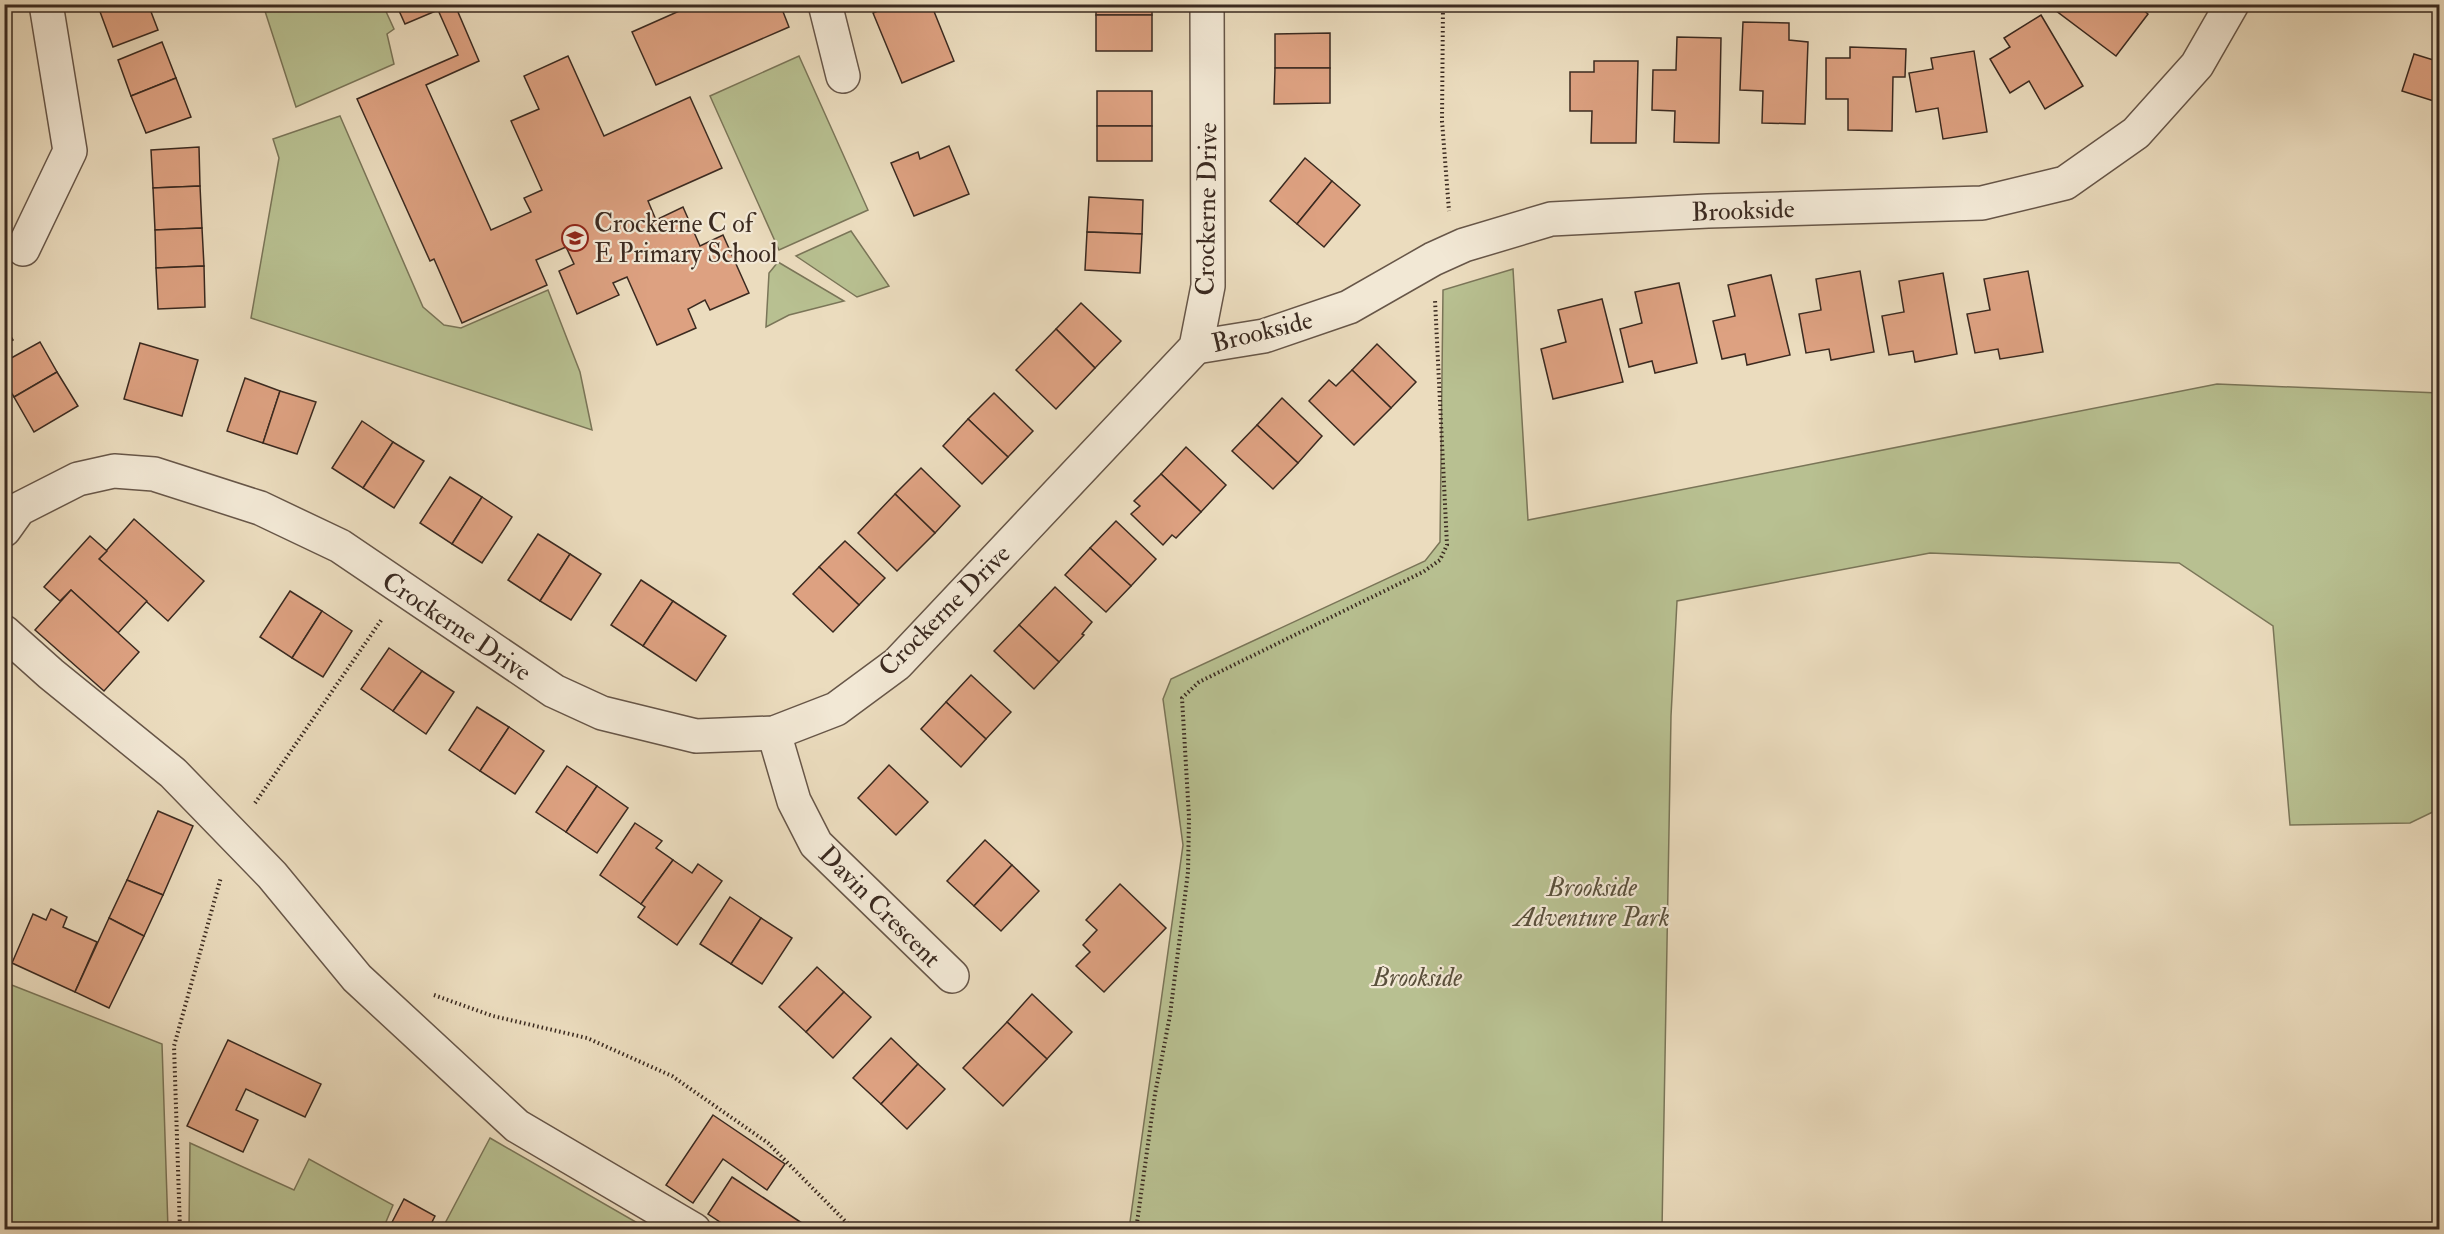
<svg xmlns="http://www.w3.org/2000/svg" width="2444" height="1234" font-family="'IM FELL Double Pica',serif">
<style>
.green{fill:#b8c091;stroke:#7a7558;stroke-width:1.5}
.building{fill:#dda181;stroke:#3b2a20;stroke-width:1.5}
.lines{fill:none;stroke-linecap:round;stroke-linejoin:round}
.minor-casing{stroke:#675648;stroke-width:36}
.path{stroke:#3b2a20;stroke-width:4;stroke-dasharray:1.5 3;stroke-linecap:butt}
.minor{stroke:#f2e8d5;stroke-width:33}
.labels{text-anchor:middle;stroke-width:4.5;stroke-linejoin:round;paint-order:stroke}
.street-label{font-size:26px;fill:#3b2a20;stroke:#f2e8d5}
.poi-label{font-size:26px;fill:#3b2a20;stroke:#f2e8d5;text-anchor:start}
.park-label{font-size:26px;font-style:italic;fill:#5a503c;stroke:#f2e8d5}
</style>
<rect width="100%" height="100%" fill="#ebdcbe"/>
<filter id="stains"><feTurbulence type="fractalNoise" baseFrequency=".00333" numOctaves="4"/><feColorMatrix values="0 0 0 0 .2 0 0 0 0 .09 0 0 0 0 .02 0 0 0 .5 -.17"/></filter>
<radialGradient id="worn" r=".72"><stop offset=".6" stop-color="#630" stop-opacity="0"/><stop offset="1" stop-color="#630" stop-opacity=".3"/></radialGradient>
<g class="green">
<path d="M 263,5 L 383,5 L 394,29 L 387,34 L 394,64 L 296,107 Z"/>
<path d="M 799,56 L 868,210 L 779,250 L 710,96 Z"/>
<path d="M 340,116 L 423,307 L 444,325 L 461,328 L 548,290 L 580,372 L 592,430 L 251,318 L 279,158 L 273,139 Z"/>
<path d="M 851,231 L 889,286 L 857,297 L 796,256 Z"/>
<path d="M 778,262 L 844,301 L 789,315 L 766,327 L 769,273 Z"/>
<path d="M 1513,269 L 1528,520 L 2217,384 L 2439,393 L 2439,809 L 2410,823 L 2290,825 L 2273,626 L 2179,563 L 1930,553 L 1677,601 L 1671,716 L 1662,1229 L 1129,1229 L 1183,845 L 1163,699 L 1171,679 L 1425,561 L 1440,542 L 1443,290 Z"/>
<path d="M 4,982 L 162,1044 L 168,1229 L 5,1229 Z"/>
<path d="M 490,1138 L 648,1229 L 442,1229 Z"/>
<path d="M 190,1143 L 294,1190 L 309,1159 L 393,1205 L 383,1229 L 189,1229 Z"/>
</g>
<g class="building">
<path d="M 111,4 L 148,4 L 158,30 L 113,47 L 99,9 Z"/>
<path d="M 396,4 L 457,4 L 455,5 L 479,61 L 426,85 L 491,230 L 531,212 L 524,198 L 542,190 L 511,121 L 539,109 L 524,76 L 568,56 L 604,136 L 690,97 L 722,168 L 648,201 L 656,220 L 683,207 L 700,246 L 723,235 L 749,293 L 710,310 L 705,300 L 688,309 L 696,328 L 657,345 L 627,277 L 613,283 L 619,295 L 577,314 L 559,271 L 574,264 L 566,247 L 536,260 L 547,285 L 462,323 L 434,259 L 430,261 L 357,99 L 458,55 L 438,10 L 405,24 Z"/>
<path d="M 695,4 L 780,4 L 789,27 L 656,85 L 632,32 Z"/>
<path d="M 894,4 L 931,4 L 954,61 L 902,83 L 873,13 Z"/>
<rect x="1096" y="4" width="56" height="11"/>
<path d="M 2053,4 L 2136,4 L 2148,14 L 2116,56 L 2051,7 Z"/>
<rect x="1096" y="15" width="56" height="36"/>
<path d="M 2041,15 L 2083,86 L 2045,109 L 2029,81 L 2010,93 L 1990,59 L 2010,47 L 2004,38 Z"/>
<path d="M 1743,22 L 1789,23 L 1789,40 L 1808,42 L 1805,124 L 1762,123 L 1763,91 L 1740,90 Z"/>
<path d="M 1330,33 L 1330,68 L 1275,68 L 1275,34 Z"/>
<path d="M 1677,37 L 1721,38 L 1719,143 L 1674,142 L 1675,111 L 1652,110 L 1653,70 L 1676,70 Z"/>
<path d="M 162,42 L 176,78 L 131,96 L 118,60 Z"/>
<path d="M 1850,47 L 1906,49 L 1905,77 L 1893,77 L 1892,131 L 1848,130 L 1848,99 L 1826,99 L 1826,58 L 1850,58 Z"/>
<path d="M 4,49 L 11,50 L 8,88 L 4,88 Z"/>
<path d="M 1974,51 L 1987,132 L 1943,139 L 1938,108 L 1916,112 L 1909,73 L 1933,69 L 1931,58 Z"/>
<path d="M 2414,54 L 2440,62 L 2440,103 L 2402,91 Z"/>
<path d="M 1594,61 L 1638,61 L 1636,143 L 1591,143 L 1592,111 L 1570,111 L 1570,72 L 1594,72 Z"/>
<path d="M 1275,68 L 1330,68 L 1330,103 L 1274,104 Z"/>
<path d="M 176,78 L 191,117 L 146,133 L 131,96 Z"/>
<rect x="1097" y="91" width="55" height="35"/>
<rect x="1097" y="126" width="55" height="35"/>
<path d="M 949,146 L 969,194 L 914,216 L 891,163 L 918,152 L 920,159 Z"/>
<path d="M 199,147 L 200,186 L 153,188 L 151,150 Z"/>
<path d="M 1305,158 L 1332,181 L 1297,224 L 1270,201 Z"/>
<path d="M 1332,181 L 1360,205 L 1324,247 L 1297,224 Z"/>
<path d="M 200,186 L 202,228 L 155,230 L 153,188 Z"/>
<path d="M 1089,197 L 1143,200 L 1142,234 L 1087,232 Z"/>
<path d="M 202,228 L 204,266 L 156,268 L 155,230 Z"/>
<path d="M 1087,232 L 1142,234 L 1140,273 L 1085,270 Z"/>
<path d="M 204,266 L 205,307 L 158,309 L 156,268 Z"/>
<path d="M 1860,271 L 1874,352 L 1831,360 L 1829,349 L 1806,353 L 1799,314 L 1821,310 L 1816,279 Z"/>
<path d="M 2028,271 L 2043,352 L 2000,359 L 1998,349 L 1975,353 L 1967,314 L 1990,310 L 1984,279 Z"/>
<path d="M 1943,273 L 1957,354 L 1915,362 L 1913,351 L 1889,355 L 1882,316 L 1904,312 L 1899,281 Z"/>
<path d="M 1771,275 L 1790,355 L 1747,365 L 1745,354 L 1722,359 L 1713,321 L 1735,316 L 1728,285 Z"/>
<path d="M 1679,283 L 1697,363 L 1655,373 L 1652,361 L 1629,367 L 1620,329 L 1642,323 L 1635,292 Z"/>
<path d="M 1602,299 L 1623,382 L 1553,399 L 1541,349 L 1566,342 L 1558,310 Z"/>
<path d="M 1081,303 L 1121,341 L 1095,368 L 1056,329 Z"/>
<path d="M 4,325 L 13,340 L 4,345 Z"/>
<path d="M 1056,329 L 1095,368 L 1056,409 L 1016,370 Z"/>
<path d="M 40,342 L 57,372 L 14,397 L 4,381 L 4,362 Z"/>
<path d="M 140,343 L 198,360 L 182,416 L 124,399 Z"/>
<path d="M 1377,344 L 1416,382 L 1391,408 L 1352,370 Z"/>
<path d="M 1352,370 L 1391,408 L 1354,445 L 1309,401 L 1329,380 L 1336,386 Z"/>
<path d="M 57,372 L 78,406 L 34,432 L 14,397 Z"/>
<path d="M 245,378 L 280,391 L 263,443 L 227,431 Z"/>
<path d="M 280,391 L 316,402 L 297,454 L 263,443 Z"/>
<path d="M 994,393 L 1033,431 L 1008,457 L 968,419 Z"/>
<path d="M 1282,398 L 1322,436 L 1298,463 L 1257,425 Z"/>
<path d="M 968,419 L 1008,457 L 982,484 L 943,446 Z"/>
<path d="M 362,421 L 393,442 L 363,488 L 332,468 Z"/>
<path d="M 1257,425 L 1298,463 L 1273,489 L 1232,451 Z"/>
<path d="M 393,442 L 424,461 L 394,508 L 363,488 Z"/>
<path d="M 1186,447 L 1226,485 L 1201,512 L 1161,474 Z"/>
<path d="M 921,468 L 960,506 L 935,533 L 895,494 Z"/>
<path d="M 1161,474 L 1201,512 L 1176,538 L 1172,535 L 1163,545 L 1131,514 L 1140,506 L 1134,501 Z"/>
<path d="M 450,477 L 482,497 L 452,544 L 420,523 Z"/>
<path d="M 895,494 L 935,533 L 897,571 L 858,533 Z"/>
<path d="M 482,497 L 512,517 L 482,563 L 452,544 Z"/>
<path d="M 134,519 L 204,581 L 168,621 L 99,559 Z"/>
<path d="M 1116,521 L 1156,559 L 1131,586 L 1090,548 Z"/>
<path d="M 538,534 L 570,554 L 540,601 L 508,580 Z"/>
<path d="M 90,536 L 107,551 L 99,559 L 147,601 L 118,633 L 71,590 L 60,601 L 44,587 Z"/>
<path d="M 845,541 L 885,578 L 859,605 L 819,567 Z"/>
<path d="M 1090,548 L 1131,586 L 1106,612 L 1065,575 Z"/>
<path d="M 570,554 L 601,574 L 571,620 L 540,601 Z"/>
<path d="M 819,567 L 859,605 L 833,632 L 793,594 Z"/>
<path d="M 641,580 L 673,601 L 643,646 L 611,625 Z"/>
<path d="M 1055,587 L 1092,622 L 1082,634 L 1084,635 L 1059,662 L 1019,625 Z"/>
<path d="M 71,590 L 139,652 L 104,691 L 35,630 Z"/>
<path d="M 290,591 L 322,611 L 292,658 L 260,637 Z"/>
<path d="M 673,601 L 726,636 L 696,681 L 643,646 Z"/>
<path d="M 322,611 L 352,631 L 323,677 L 292,658 Z"/>
<path d="M 1019,625 L 1059,662 L 1034,689 L 994,651 Z"/>
<path d="M 389,648 L 422,671 L 393,711 L 361,689 Z"/>
<path d="M 422,671 L 454,692 L 426,734 L 393,711 Z"/>
<path d="M 971,675 L 1011,712 L 986,739 L 946,702 Z"/>
<path d="M 946,702 L 986,739 L 961,767 L 921,729 Z"/>
<path d="M 477,707 L 509,727 L 480,771 L 449,750 Z"/>
<path d="M 509,727 L 544,751 L 515,794 L 480,771 Z"/>
<path d="M 889,765 L 928,802 L 896,835 L 858,798 Z"/>
<path d="M 567,766 L 597,786 L 566,832 L 536,812 Z"/>
<path d="M 597,786 L 628,808 L 597,853 L 566,832 Z"/>
<path d="M 158,811 L 193,826 L 163,895 L 127,880 Z"/>
<path d="M 635,823 L 662,841 L 656,848 L 673,860 L 641,904 L 600,875 Z"/>
<path d="M 985,840 L 1012,865 L 974,906 L 947,881 Z"/>
<path d="M 673,860 L 692,873 L 698,864 L 722,881 L 677,945 L 638,917 L 645,907 L 641,904 Z"/>
<path d="M 1012,865 L 1039,891 L 1001,931 L 974,906 Z"/>
<path d="M 127,880 L 163,895 L 144,936 L 109,918 Z"/>
<path d="M 1120,884 L 1166,928 L 1104,992 L 1076,966 L 1090,952 L 1083,945 L 1097,930 L 1086,920 Z"/>
<path d="M 730,897 L 761,918 L 731,964 L 700,944 Z"/>
<path d="M 51,909 L 67,917 L 63,927 L 97,942 L 75,992 L 12,963 L 33,914 L 46,920 Z"/>
<path d="M 109,918 L 144,936 L 109,1008 L 75,992 Z"/>
<path d="M 761,918 L 792,938 L 762,984 L 731,964 Z"/>
<path d="M 817,967 L 844,992 L 806,1032 L 779,1007 Z"/>
<path d="M 844,992 L 871,1017 L 833,1058 L 806,1032 Z"/>
<path d="M 1032,994 L 1072,1032 L 1047,1059 L 1007,1022 Z"/>
<path d="M 1007,1022 L 1047,1059 L 1003,1106 L 963,1068 Z"/>
<path d="M 891,1038 L 918,1064 L 881,1104 L 853,1078 Z"/>
<path d="M 228,1040 L 321,1084 L 305,1117 L 246,1089 L 236,1110 L 258,1120 L 243,1152 L 187,1126 Z"/>
<path d="M 918,1064 L 945,1089 L 907,1129 L 881,1104 Z"/>
<path d="M 713,1115 L 785,1164 L 767,1190 L 723,1159 L 693,1203 L 666,1185 Z"/>
<path d="M 732,1177 L 811,1229 L 811,1230 L 732,1230 L 708,1214 Z"/>
<path d="M 404,1199 L 435,1216 L 428,1230 L 388,1230 Z"/>
</g>
<g class="lines">
<defs>
<g id="minor">
<path d="M 825,4 L 843,76"/>
<path d="M 23,249 L 70,151 L 46,4"/>
<path d="M 1196,347 L 1264,336 L 1349,307 L 1433,259 L 1464,245 L 1551,219 L 1708,211 L 1982,203 L 2065,183 L 2136,133 L 2197,65 L 2232,4"/>
<path d="M 4,530 L 19,509 L 78,479 L 114,471 L 154,474 L 260,508 L 340,546 L 554,691 L 602,713 L 696,736 L 774,733 L 836,709 L 897,664 L 1196,347 L 1208,286 L 1207,4"/>
<path d="M 4,632 L 51,674 L 173,773 L 272,875 L 357,978 L 517,1126 L 694,1230"/>
<path d="M 774,733 L 794,801 L 816,844 L 952,976"/>
</g>
</defs>
<use href="#minor" class="minor-casing"/>
<g class="path">
<path d="M 1443,4 L 1442,121 L 1449,211"/>
<path d="M 255,803 L 382,619"/>
<path d="M 434,995 L 493,1016 L 587,1038 L 672,1076 L 768,1143 L 854,1230"/>
<path d="M 180,1230 L 174,1046 L 221,877"/>
<path d="M 1136,1230 L 1155,1094 L 1170,1015 L 1188,872 L 1189,817 L 1182,698 L 1199,682 L 1423,572 L 1440,560 L 1447,545 L 1435,300"/>
</g>
<use href="#minor" class="minor"/>
</g>
<defs>
<symbol id="school-ring" viewBox="-11 -11 22 22"><circle r="9.5" fill="#f2e8d5" stroke="#8f2418" stroke-width="1.5"/><path d="M0-5L7-2L0 1L-7-2ZM-4 1L0 2.5L4 1V4Q0 6-4 4Z" fill="#8f2418"/></symbol>
</defs>
<g fill-rule="evenodd">
<use href="#school-ring" x="560" y="223" width="30" height="30"/>
</g>
<g class="labels">
<g class="street-label">
<text transform="translate(1206 209) rotate(-89)" y="9">Crockerne Drive</text>
<text transform="translate(1743 210) rotate(-2)" y="9">Brookside</text>
<text transform="translate(1262 331) rotate(-14)" y="9">Brookside</text>
<text transform="translate(944 610) rotate(-45)" y="9">Crockerne Drive</text>
<text transform="translate(457 626) rotate(34)" y="9">Crockerne Drive</text>
<text transform="translate(880 906) rotate(45)" y="9">Davin Crescent</text>
</g>
<g class="poi-label">
<text x="594" y="232">Crockerne C of<tspan x="594" dy="30">E Primary School</tspan></text>
</g>
<g class="park-label">
<text x="1592" y="896">Brookside<tspan x="1592" dy="30">Adventure Park</tspan></text>
<text x="1417" y="986">Brookside</text>
</g>
</g>
<rect width="2444" height="1234" fill="none" stroke="#ebdcbe" stroke-width="24"/>
<rect x="6" y="6" width="2432" height="1222" fill="none" stroke="#3b2a20" stroke-width="3"/>
<rect x="12" y="12" width="2420" height="1210" fill="none" stroke="#3b2a20" stroke-width="1.5"/>
<rect width="100%" height="100%" filter="url(#stains)"/>
<rect width="100%" height="100%" fill="url(#worn)"/>
</svg>
